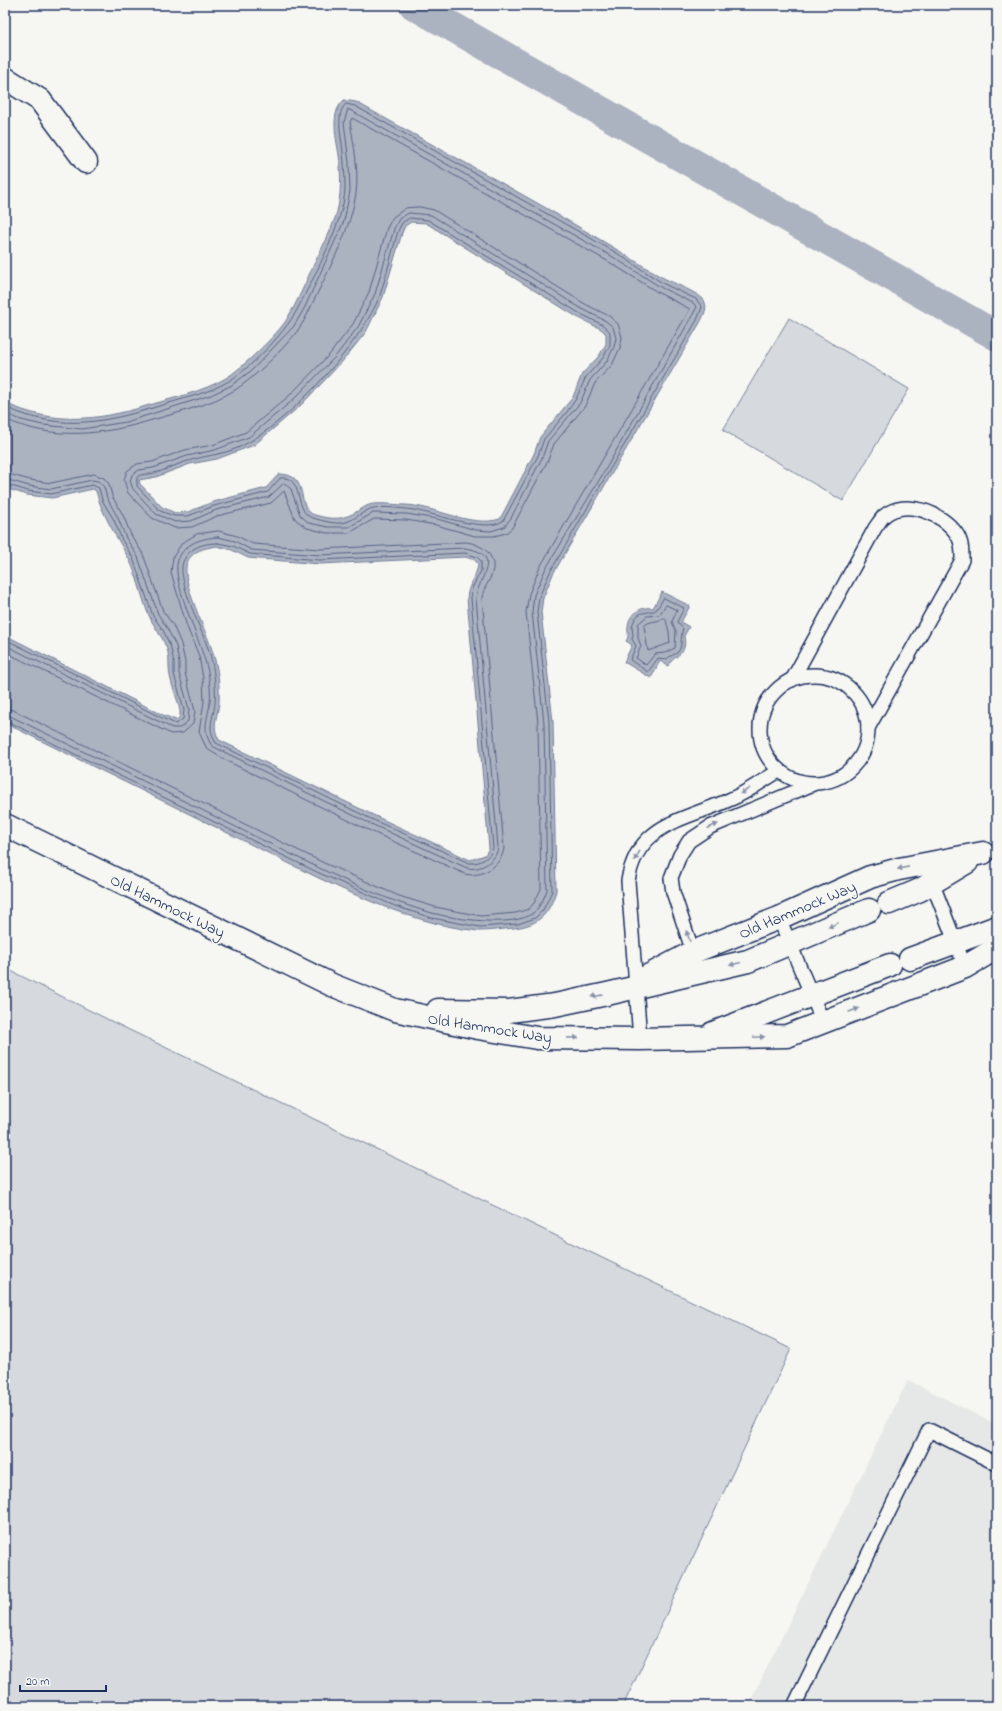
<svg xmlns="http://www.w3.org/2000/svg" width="1002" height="1711" font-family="'Indie Flower',sans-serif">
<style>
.built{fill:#e6e7e7}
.green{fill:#d6d9dd;stroke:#78849e}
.water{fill:#abb2c0;stroke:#717e99;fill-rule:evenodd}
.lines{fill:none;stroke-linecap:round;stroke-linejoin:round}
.shore{stroke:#556385;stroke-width:1}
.canal{stroke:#abb2c0;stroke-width:30}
.lane-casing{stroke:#1b2f5e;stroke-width:16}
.street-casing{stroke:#1b2f5e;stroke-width:25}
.lane{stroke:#f6f6f2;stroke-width:13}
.street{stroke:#f6f6f2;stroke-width:22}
.oneway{fill:#8892a8}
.labels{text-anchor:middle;stroke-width:3.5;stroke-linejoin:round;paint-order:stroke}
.street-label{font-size:16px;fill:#1b2f5e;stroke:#f6f6f2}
</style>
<rect width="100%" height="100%" fill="#f6f6f2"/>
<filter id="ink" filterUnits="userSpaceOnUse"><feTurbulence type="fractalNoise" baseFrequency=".025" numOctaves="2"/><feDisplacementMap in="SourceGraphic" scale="8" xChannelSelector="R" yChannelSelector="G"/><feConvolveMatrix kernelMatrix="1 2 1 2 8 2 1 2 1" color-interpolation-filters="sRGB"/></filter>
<g filter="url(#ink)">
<path class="built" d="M 908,1380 L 997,1425 L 997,1706 L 748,1706 Z"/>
<g class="green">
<path d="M 789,318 L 909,389 L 843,501 L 723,430 Z"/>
<path d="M 5,968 L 115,1023 L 791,1349 L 623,1706 L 5,1706 Z"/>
</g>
<g class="water">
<path d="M 344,100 L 356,102 C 457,159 560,213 658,275 C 668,281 697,292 703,299 C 709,307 704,314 701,321 L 553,574 L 543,598 L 541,612 L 553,722 L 556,891 C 547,921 533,927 504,929 C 496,930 487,931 479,931 C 402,924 315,876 246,842 C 166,802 85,763 5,723 L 5,635 L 163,715 L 176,720 L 180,717 L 180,711 C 178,699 172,688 170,676 C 168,667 170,658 167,649 C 162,635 152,625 147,611 C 141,594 137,575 129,559 C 118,539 101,513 96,491 L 93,489 L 52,498 L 27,495 L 5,488 L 5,403 C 53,425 97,421 146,406 C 173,398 202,392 226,378 C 241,369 278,334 287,319 C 298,301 306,281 315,262 C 322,248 330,233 335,218 C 341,201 341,182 340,164 C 339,146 327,115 344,100 ZM 411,222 L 426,223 L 577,317 L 601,329 L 606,334 L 606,344 L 599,356 L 582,374 L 573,397 L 540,437 L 534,454 L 500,519 C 470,528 436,506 405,505 C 397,505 376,502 369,505 C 365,506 362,509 358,511 C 343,520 332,520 315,515 C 294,509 312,474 279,474 L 266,488 L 213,502 L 188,512 L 175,513 L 162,507 L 140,484 L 139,480 L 156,477 L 190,464 L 217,459 L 254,445 L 300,406 L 341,363 L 366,332 L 383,297 L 402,233 L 405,226 ZM 217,546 L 232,550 L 248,558 L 320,564 L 465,557 L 475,560 L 478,564 C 477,576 468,584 467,598 L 489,848 L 485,855 L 470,860 L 371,814 L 219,740 C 211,725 218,717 219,702 C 220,686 218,669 213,653 C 208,634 180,581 187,563 C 192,550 205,548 217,546 Z"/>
<path d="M 662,592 L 690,606 L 681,622 L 689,627 L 684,636 C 688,656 675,653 668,666 L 660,661 L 651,678 L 624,662 L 632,645 L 626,641 C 630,635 627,632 628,626 C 629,613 642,606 653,608 Z"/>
</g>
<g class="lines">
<g class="shore">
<path d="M 420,207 L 434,210 L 585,304 L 609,316 L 618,324 L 622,337 L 620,348 L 612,365 L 595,383 L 585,406 L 554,444 L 548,460 L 512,528 L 506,533 L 494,536 L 475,536 L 436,525 L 406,520 L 374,519 L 349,533 L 327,533 L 307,528 L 295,519 L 284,491 L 271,503 L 217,516 L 192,527 L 175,528 L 152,518 L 128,493 L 124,480 L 127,471 L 137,464 L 152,462 L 185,450 L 213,445 L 246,432 L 290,395 L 330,354 L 353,324 L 369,292 L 387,228 L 393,217 L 406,208 Z"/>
<path d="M 409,213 L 431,215 L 582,309 L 606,321 L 613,327 L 616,338 L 614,347 L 607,361 L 590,380 L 580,403 L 548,441 L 542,458 L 511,518 L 504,527 L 491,531 L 476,530 L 437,519 L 407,514 L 373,513 L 349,527 L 328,527 L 309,523 L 300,515 L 291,489 L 284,483 L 269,497 L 216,510 L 191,521 L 175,522 L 156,514 L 133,489 L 130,481 L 132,475 L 139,470 L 153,468 L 187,456 L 215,450 L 249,437 L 294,399 L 335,357 L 358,327 L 375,294 L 394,229 L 399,219 Z"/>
<path d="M 410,218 L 428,220 L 579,313 L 603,325 L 610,332 L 610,345 L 603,358 L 586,377 L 576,399 L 567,412 L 544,439 L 538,456 L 503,521 C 484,534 431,511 406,509 C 398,508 376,506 370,509 C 363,512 356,518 349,521 C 339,526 323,521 313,518 C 293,513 305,475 280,478 L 268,492 L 214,506 L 188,516 L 174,516 L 160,511 L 137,486 L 137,477 C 142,473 148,475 154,473 C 165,471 176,464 188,461 C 203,456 219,455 235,449 C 283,430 362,343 380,295 C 387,274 392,252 398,231 L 402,223 Z"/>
<path d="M 5,407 C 64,434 111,421 169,403 C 189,397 211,392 229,381 C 252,367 289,329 300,304 C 315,275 344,221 345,189 C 345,174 344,159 342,144 C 341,136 339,128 340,120 C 340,114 341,108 346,104 L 355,106 L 615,252 L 664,284 L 696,299 L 702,307 L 697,320 L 550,572 L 539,597 L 537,612 L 549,722 L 552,891 L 543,910 L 535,918 L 518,924 L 480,927 L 432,918 L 395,906 L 319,873 L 5,720"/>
<path d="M 5,413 L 21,420 L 43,425 L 82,429 L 126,422 L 211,395 L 232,385 L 252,370 L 294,326 L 305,307 L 344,221 L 350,191 L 349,163 L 344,122 L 348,109 L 613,257 L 662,288 L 693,303 L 697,307 L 607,467 L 545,570 L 534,595 L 532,612 L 544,723 L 547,890 C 544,898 540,907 533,913 C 515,928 454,919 432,913 C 370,896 310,863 252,835 C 172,795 91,755 10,716 L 5,715"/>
<path d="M 5,419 C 53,441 103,435 152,420 C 180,412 210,405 235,390 C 254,378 285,348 298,330 C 307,318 312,303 319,290 C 334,259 350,229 356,194 C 359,171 354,145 350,122 L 352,118 L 609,262 L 659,293 L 690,309 L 540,567 L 529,594 L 526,612 L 538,723 L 541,889 L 534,903 L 529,909 L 516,913 L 481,916 L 435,907 L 399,896 L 324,863 L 13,710 L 5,709"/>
<path d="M 5,473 L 30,480 L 51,483 L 94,474 L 104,478 L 109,484 L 112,496 L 123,515 L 131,535 L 143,554 L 163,611 L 173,625 L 181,644 L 185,662 L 185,673 L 195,711 L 193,724 L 183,733 L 171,734 L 5,652"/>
<path d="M 5,479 L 29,486 L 51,489 L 92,480 L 98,481 L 104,487 L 107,498 L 118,518 L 126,538 L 138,557 L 158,614 L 167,628 L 176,646 L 179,663 L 179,673 L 189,709 L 188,721 L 180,728 L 172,728 L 5,645"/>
<path d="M 5,484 L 28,491 L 51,494 L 92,485 L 99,488 L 102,500 L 114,520 L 122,540 L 133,558 L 153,616 L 163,630 L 171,648 L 174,663 L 174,674 L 184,710 L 183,719 L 176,724 L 162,718 L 5,639"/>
<path d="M 219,531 L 237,536 L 253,544 L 320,549 L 466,542 C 483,544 499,557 491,576 C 488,584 483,589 482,598 L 504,848 C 502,866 481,878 465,874 L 364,828 L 229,762 L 207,749 L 199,732 L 204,702 L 203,678 L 199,656 L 187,627 L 171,572 L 173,557 L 182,543 L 197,534 Z"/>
<path d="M 218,537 L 235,541 L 251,550 L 320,555 L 465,548 C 505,554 478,577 476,598 L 498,847 C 497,861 480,871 467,868 L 367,822 L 212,746 C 201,729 208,720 210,702 C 211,695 210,685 209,678 C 206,649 170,583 178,560 C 184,543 202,538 218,537 Z"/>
<path d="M 218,543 L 233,546 L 250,554 L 320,560 L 465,553 L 477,557 L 481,561 L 481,571 L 472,588 L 471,598 L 493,848 C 490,858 480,864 469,863 L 369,818 L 216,743 C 206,726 214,719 215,702 C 216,686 214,669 210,654 C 204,634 176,580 183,562 C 189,547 204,543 218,543 Z"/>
<path d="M 664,598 L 684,608 L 677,622 L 683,629 C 680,637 683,646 678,652 C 675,655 670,655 667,659 L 658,658 L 648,672 L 630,660 L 636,646 L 632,639 L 633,635 L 632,627 C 637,608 645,615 656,610 Z"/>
<path d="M 666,605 L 677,610 L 672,622 L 676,631 L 675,648 L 665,653 L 655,654 L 646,665 L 636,658 L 641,646 L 638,638 L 638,624 L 647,616 L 659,615 Z"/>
<path d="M 664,618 L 666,620 L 669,632 L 670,643 L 648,651 L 644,626 C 649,620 657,623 664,618 Z"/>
</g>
<path class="canal" d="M 414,5 L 997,336"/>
<defs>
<g id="lane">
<circle cx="814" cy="729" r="54"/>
<path d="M 792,680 L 875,528 C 878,524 881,519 884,516 C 905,498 942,513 956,533 C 962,541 962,550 962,560 L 868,728"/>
<path d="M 930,877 L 965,967"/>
<path d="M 779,918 L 823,1022"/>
<path d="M 695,958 L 673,892 L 671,878 L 680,855 L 689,841 L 710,827 L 813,784"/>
<path d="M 640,1039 L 628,881 C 637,822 687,820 731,799 C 748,792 763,780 779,771"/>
<path d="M 794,1706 L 929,1430 L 997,1464"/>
</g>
<g id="street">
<path d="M 5,78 L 40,100 L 86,162"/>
<path d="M 5,825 L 332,985 L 395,1010 L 478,1028 L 537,1038 L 640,1039 L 787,1036 L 965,967 L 997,948"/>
<path d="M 889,903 L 920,890 L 967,862"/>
<path d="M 910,959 L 997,927"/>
<path d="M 646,977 L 693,952 L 779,918 L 870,877 L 899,869 L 983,853"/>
<path d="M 438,1010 L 509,1011 L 555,1005 L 607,994 L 748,961 L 869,910"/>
<path d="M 713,1033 L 890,965"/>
</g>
</defs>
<use href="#lane" class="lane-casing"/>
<use href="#street" class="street-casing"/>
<use href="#lane" class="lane"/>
<use href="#street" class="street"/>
</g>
<defs><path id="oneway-solid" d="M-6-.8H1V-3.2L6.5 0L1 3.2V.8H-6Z"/></defs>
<g class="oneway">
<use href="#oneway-solid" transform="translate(745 791) rotate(149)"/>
<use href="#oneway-solid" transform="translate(713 826) rotate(-24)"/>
<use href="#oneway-solid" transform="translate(637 856) rotate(119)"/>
<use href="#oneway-solid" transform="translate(903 868) rotate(169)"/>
<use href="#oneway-solid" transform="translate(833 925) rotate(158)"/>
<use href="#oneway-solid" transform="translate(688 936) rotate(-109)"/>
<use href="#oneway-solid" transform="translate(735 964) rotate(166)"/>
<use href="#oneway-solid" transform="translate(597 996) rotate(169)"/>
<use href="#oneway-solid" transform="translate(854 1010) rotate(-21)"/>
<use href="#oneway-solid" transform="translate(759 1037) rotate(-3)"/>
<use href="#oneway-solid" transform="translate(573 1038) rotate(1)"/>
</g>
</g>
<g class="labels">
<g class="street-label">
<text transform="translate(168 905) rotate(26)" y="6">Old Hammock Way</text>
<text transform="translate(797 909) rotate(-23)" y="6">Old Hammock Way</text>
<text transform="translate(490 1027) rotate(9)" y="6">Old Hammock Way</text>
</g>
</g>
<rect width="1002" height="1711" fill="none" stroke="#f6f6f2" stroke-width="20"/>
<rect x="10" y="10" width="982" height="1691" fill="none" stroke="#1b2f5e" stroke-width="1.5" filter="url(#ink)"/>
<path d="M20 1685v6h86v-6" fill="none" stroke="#1b2f5e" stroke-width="2"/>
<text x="26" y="1685" font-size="12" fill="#1b2f5e" stroke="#f6f6f2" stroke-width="3" paint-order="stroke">20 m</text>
</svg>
